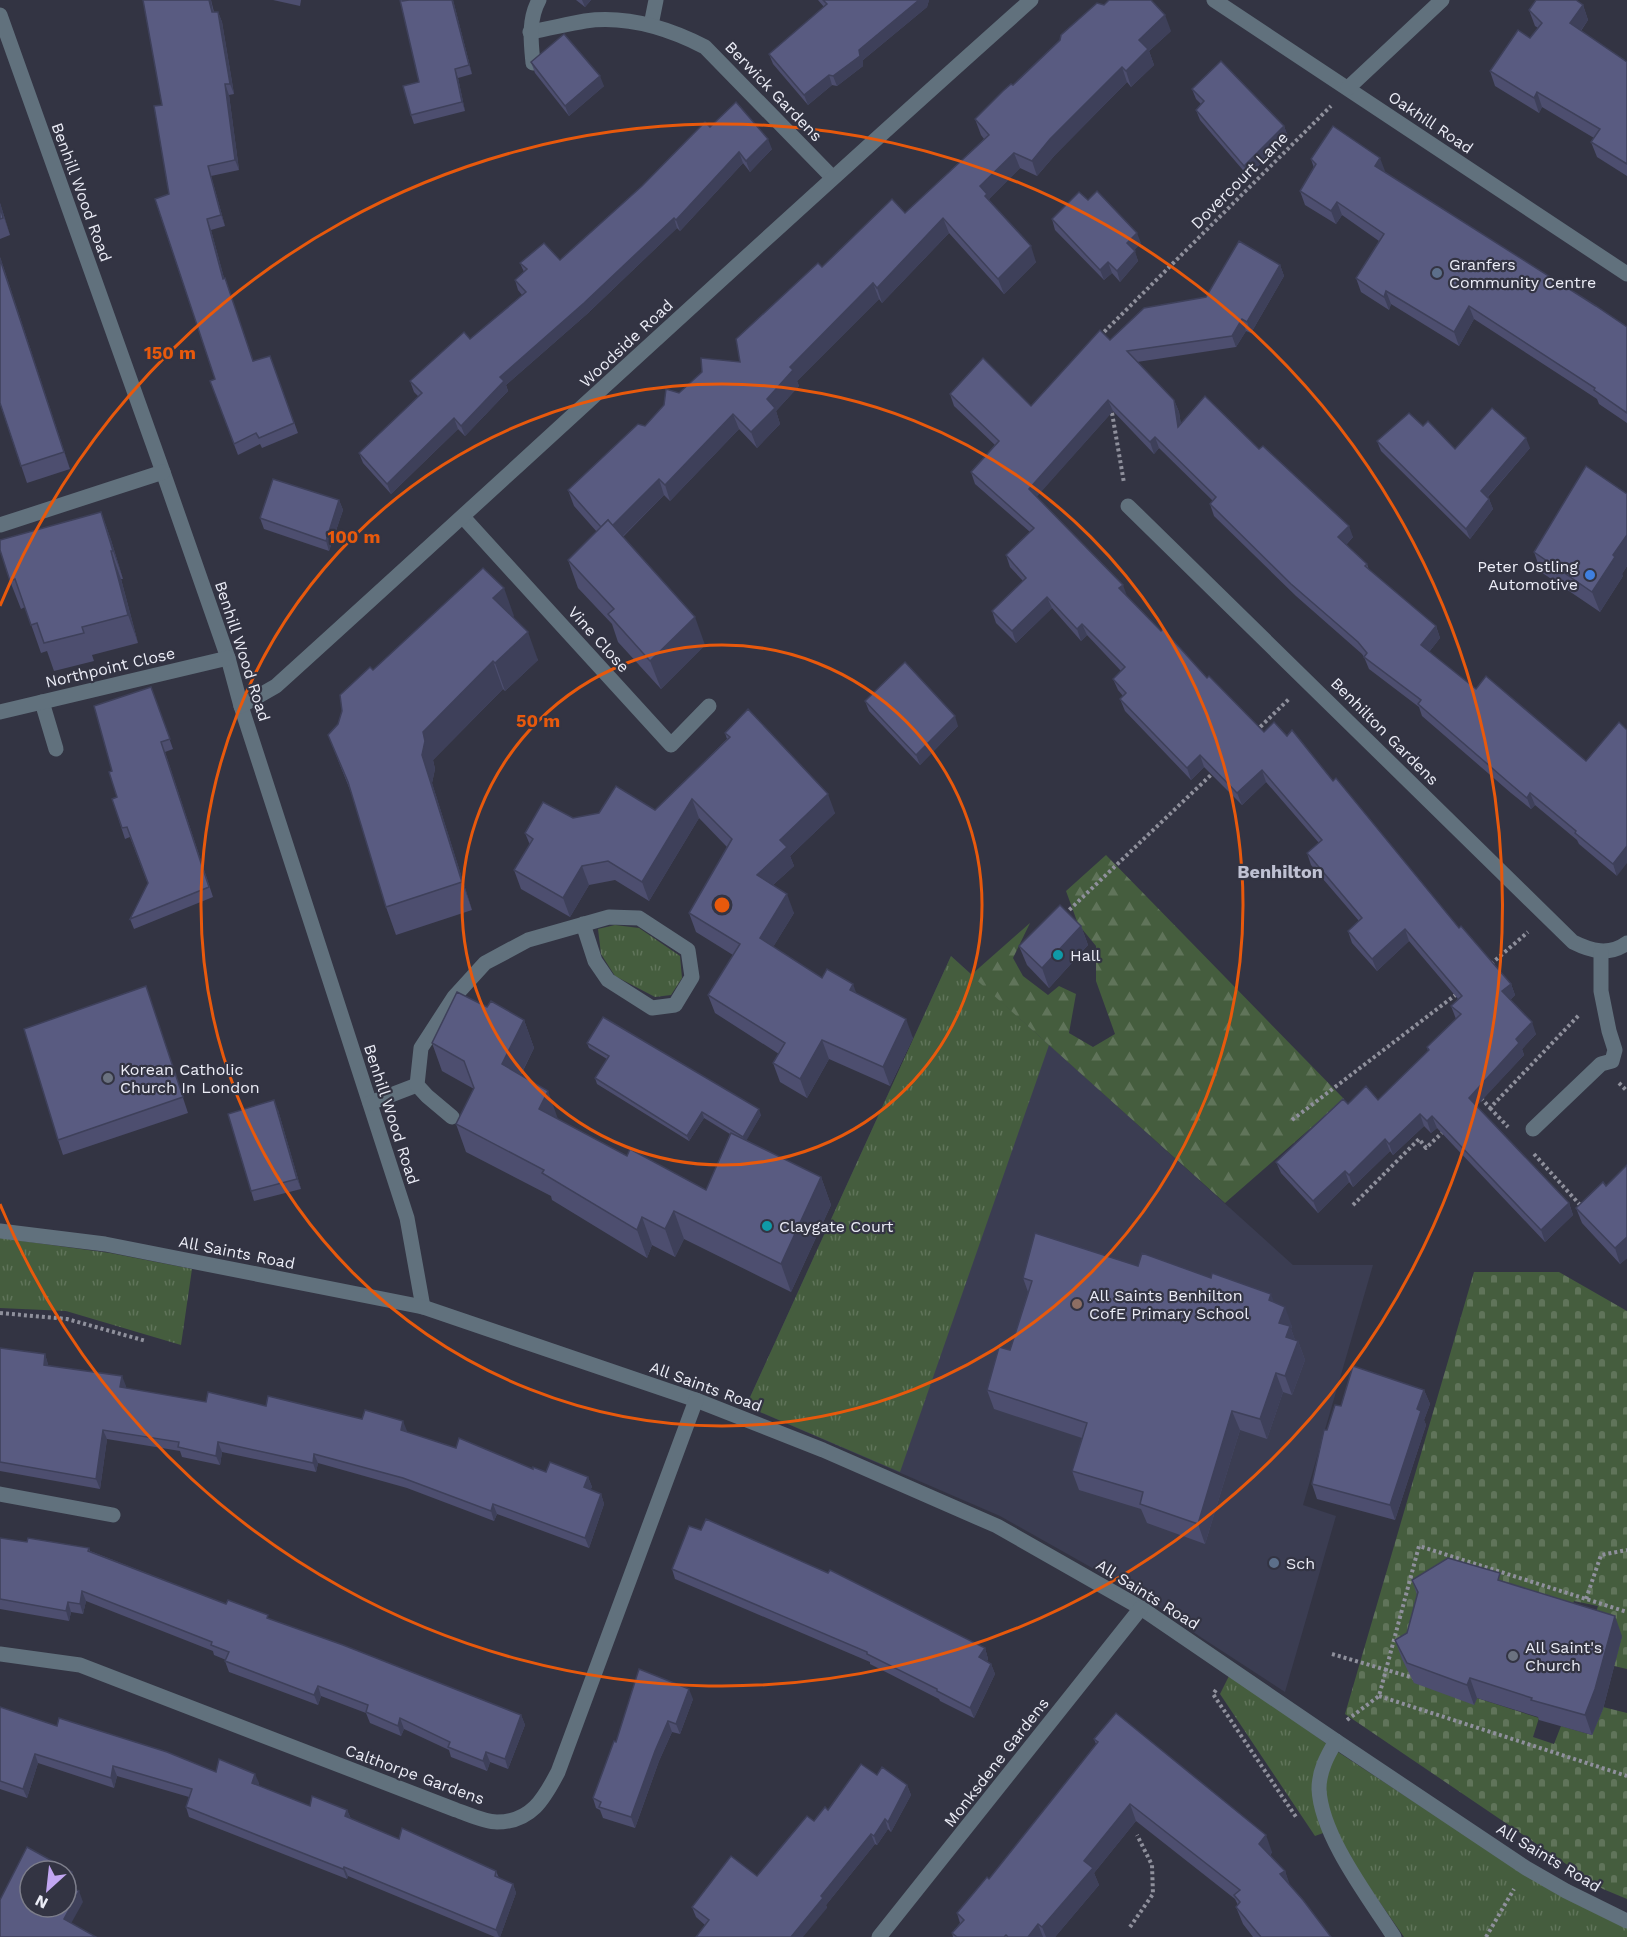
<svg xmlns="http://www.w3.org/2000/svg" width="1627" height="1937" font-family="'Work Sans',sans-serif">
<style>
.built{fill:#3b3d52}
.grass{fill:url(#grass-tufts)}
.forest{fill:url(#forest-firs)}
.cemetery{fill:url(#cemetery-stones)}
.lines{fill:none;stroke-linecap:round;stroke-linejoin:round}
.path{stroke:#8f909c;stroke-width:4;stroke-dasharray:3 3;stroke-linecap:butt}
.minor{stroke:#61717d;stroke-width:15}
.wall{fill:#4d4e6f}
.shaded-wall{fill:#3e405a}
.building{fill:#595b81;stroke:#3e405a;stroke-width:1.5}
.ring{fill:none;stroke:#e8590c;stroke-width:3}
.service-dot{fill:#5c6f8a;stroke:#333443;stroke-width:2}
.shop-dot{fill:#3f7fe0;stroke:#333443;stroke-width:2}
.culture-dot{fill:#0f9aa8;stroke:#333443;stroke-width:2}
.worship-dot{fill:#6b7280;stroke:#333443;stroke-width:2}
.education-dot{fill:#8d6e63;stroke:#333443;stroke-width:2}
.labels{text-anchor:middle;stroke-width:4.5;stroke-linejoin:round;paint-order:stroke}
.street-label{font-size:16px;fill:#ebecf6;stroke:#333443}
.poi-label{font-size:16px;fill:#ebecf6;stroke:#333443;text-anchor:start}
.neighbourhood-label{font-size:18px;font-weight:bold;fill:#bfc1d3;stroke:#333443}
.centre{fill:#e8590c;stroke:#333443;stroke-width:3}
.ring-label{font-size:18px;text-anchor:middle;font-weight:bold;fill:#e8590c;stroke:#333443;stroke-width:4.5;stroke-linejoin:round;paint-order:stroke}
</style>
<defs>
<pattern id="grass-tufts" width="24" height="20" patternUnits="userSpaceOnUse" patternTransform="scale(1.5)"><rect width="24" height="20" fill="#455d3e"/><path d="M3 7l-1-3M5 7V3M7 7l1-3M15 17l-1-3M17 17v-4M19 17l1-3" fill="none" stroke="#60745a"/></pattern>
<pattern id="forest-firs" width="22" height="20" patternUnits="userSpaceOnUse" patternTransform="scale(1.5)"><rect width="22" height="20" fill="#455d3e"/><path d="M5 1l3.5 6h-7zM16 11l3.5 6h-7z" fill="#60745a"/></pattern>
<pattern id="cemetery-stones" width="16" height="16" patternUnits="userSpaceOnUse" patternTransform="scale(1.5)"><rect width="16" height="16" fill="#455d3e"/><path d="M2 7V4a2 2 0 0 1 4 0v3zM10 15v-3a2 2 0 0 1 4 0v3z" fill="#60745a"/></pattern>
</defs>
<rect width="100%" height="100%" fill="#333443"/>
<path class="built" d="M 951,956 L 1293,1265 L 1373,1265 L 1303,1505 L 1336,1516 L 1285,1692 L 1199,1636 L 1149,1600 L 1000,1516 L 746,1406 Z"/>
<g class="grass">
<path d="M 615,925 L 639,928 L 680,956 L 682,978 L 671,995 L 655,997 L 615,976 L 601,954 L 598,929 Z"/>
<path d="M 951,956 L 1049,1045 L 900,1472 L 746,1406 Z"/>
<path d="M 0,1238 L 110,1253 L 192,1269 L 181,1345 L 66,1311 L 0,1308 Z"/>
<path d="M 1230,1674 L 1338,1752 L 1526,1875 L 1627,1928 L 1627,1937 L 1404,1937 L 1358,1871 L 1334,1829 L 1315,1836 L 1220,1694 Z"/>
</g>
<path class="forest" d="M 1106,855 L 1344,1099 L 1225,1203 L 971,975 L 1030,923 L 1013,958 L 1023,976 L 1048,995 L 1059,986 L 1076,994 L 1069,1033 L 1093,1047 L 1115,1034 L 1096,981 L 1096,946 L 1078,924 L 1066,891 Z"/>
<path class="cemetery" d="M 1474,1272 L 1559,1272 L 1627,1311 L 1627,1669 L 1614,1666 L 1622,1636 L 1592,1626 L 1598,1606 L 1574,1601 L 1568,1618 L 1505,1599 L 1474,1705 L 1477,1698 L 1539,1718 L 1533,1737 L 1554,1744 L 1561,1726 L 1592,1735 L 1603,1707 L 1627,1713 L 1627,1899 L 1603,1889 L 1345,1714 Z"/>
<g class="lines">
<g class="path">
<path d="M 1100,336 L 1331,106"/>
<path d="M 1111,407 L 1124,483"/>
<path d="M 1256,731 L 1289,699"/>
<path d="M 1065,914 L 1214,772"/>
<path d="M 1491,964 L 1528,932"/>
<path d="M 1619,1083 L 1627,1091"/>
<path d="M 1481,1098 L 1490,1108 L 1579,1015"/>
<path d="M 1490,1108 L 1508,1127"/>
<path d="M 1292,1120 L 1458,993"/>
<path d="M 1534,1154 L 1581,1206"/>
<path d="M 1353,1205 L 1419,1139 L 1426,1148 L 1445,1130"/>
<path d="M 0,1313 L 67,1319 L 146,1341"/>
<path d="M 1586,1599 L 1601,1555 L 1627,1550"/>
<path d="M 1332,1654 L 1414,1678"/>
<path d="M 1216,1690 L 1213,1694 L 1296,1817"/>
<path d="M 1379,1696 L 1627,1776"/>
<path d="M 1347,1720 L 1379,1696 L 1419,1546 L 1627,1612"/>
<path d="M 1130,1927 L 1153,1894 L 1152,1865 L 1137,1835"/>
<path d="M 1486,1937 L 1514,1889"/>
</g>
<g class="minor">
<path d="M 1214,0 L 1627,274"/>
<path d="M 0,15 L 163,472 L 228,658 L 241,706 L 407,1218 L 423,1307"/>
<path d="M 651,25 L 656,0"/>
<path d="M 530,32 C 548,29 567,24 585,21 C 628,15 668,28 705,47 L 832,177"/>
<path d="M 533,63 C 531,42 528,20 539,0"/>
<path d="M 1348,88 L 1442,0"/>
<path d="M 1128,506 L 1573,942 C 1591,951 1609,956 1627,943"/>
<path d="M 463,517 L 671,745 L 709,706"/>
<path d="M 0,525 L 163,472"/>
<path d="M 42,702 L 56,749"/>
<path d="M 241,706 L 276,686 C 528,458 777,226 1031,0"/>
<path d="M 0,712 L 228,658"/>
<path d="M 370,1103 L 417,1085"/>
<path d="M 452,1117 L 427,1096 L 417,1085 L 421,1048 L 454,997 L 485,963 L 528,940 L 609,917 L 639,918 L 688,950 L 692,977 L 675,1005 L 652,1008 L 608,980 L 595,961 L 583,924"/>
<path d="M 1533,1129 L 1601,1064 L 1612,1061 L 1615,1050 L 1609,1031 L 1601,991 L 1601,952"/>
<path d="M 0,1231 L 105,1244 L 423,1307 L 696,1400 L 823,1450 L 997,1526 L 1141,1608 L 1336,1741 L 1526,1868 L 1566,1891 L 1627,1921"/>
<path d="M 0,1494 L 113,1515"/>
<path d="M 0,1654 L 80,1665 L 456,1810 C 468,1814 484,1822 497,1822 C 531,1822 544,1799 558,1772 L 696,1400"/>
<path d="M 1336,1741 C 1327,1756 1319,1771 1319,1789 C 1321,1836 1369,1898 1394,1937"/>
<path d="M 879,1937 L 1141,1608"/>
</g>
</g>
<g class="wall">
<path d="M 143,0 L 211,0 L 214,12 L 218,12 L 222,22 L 234,94 L 229,95 L 239,170 L 211,176 L 225,226 L 211,230 L 224,278 L 253,361 L 270,356 L 298,433 L 262,448 L 260,444 L 238,455 L 210,381 L 215,379 L 169,194 L 162,105 Z"/>
<path d="M 273,0 L 301,0 L 300,6 Z"/>
<path d="M 453,0 L 472,74 L 458,78 L 465,111 L 414,124 L 411,115 L 419,82 Z"/>
<path d="M 576,0 L 591,0 L 585,7 Z"/>
<path d="M 818,0 L 929,0 L 927,7 L 863,60 L 863,66 L 837,86 L 832,85 L 808,105 L 773,64 L 769,54 L 824,7 Z"/>
<path d="M 1583,5 L 1588,20 L 1581,31 L 1627,62 L 1627,176 L 1597,157 L 1591,142 L 1594,138 L 1542,107 L 1539,113 L 1495,86 L 1490,71 L 1530,38 L 1538,28 L 1535,26 L 1529,10 Z"/>
<path d="M 1171,31 L 1149,51 L 1154,65 L 1131,87 L 1127,82 L 1055,155 L 1037,176 L 1020,168 L 989,199 L 990,202 L 1036,262 L 1004,294 L 949,233 L 882,303 L 879,299 L 797,381 L 799,386 L 776,411 L 780,424 L 757,448 L 739,429 L 670,501 L 664,495 L 623,537 L 705,645 L 661,689 L 618,642 L 612,624 L 578,588 L 568,560 L 597,532 L 574,506 L 568,490 L 645,426 L 679,393 L 740,362 L 822,267 L 905,213 L 984,139 L 981,135 L 975,119 L 1013,85 Z"/>
<path d="M 531,62 L 604,86 L 569,116 L 535,73 Z"/>
<path d="M 1192,89 L 1284,126 L 1288,137 L 1248,176 L 1200,120 L 1196,110 L 1201,104 L 1196,99 Z"/>
<path d="M 710,127 L 772,149 L 750,172 L 743,163 L 680,231 L 677,228 L 587,314 L 506,385 L 508,391 L 465,436 L 458,429 L 391,494 L 363,463 L 359,453 L 419,397 L 414,392 L 410,381 L 470,339 L 522,295 L 518,290 L 515,280 L 524,272 L 520,263 L 560,260 Z"/>
<path d="M 1311,159 L 1385,171 L 1385,172 L 1627,327 L 1627,423 L 1599,404 L 1597,399 L 1474,319 L 1459,346 L 1391,304 L 1389,310 L 1361,292 L 1356,278 L 1379,241 L 1342,215 L 1336,224 L 1305,205 L 1300,191 L 1314,168 Z"/>
<path d="M 1088,200 L 1141,243 L 1134,250 L 1138,261 L 1120,282 L 1112,273 L 1104,280 L 1055,230 L 1052,219 Z"/>
<path d="M 0,203 L 10,235 L 0,239 Z"/>
<path d="M 0,257 L 70,469 L 27,483 L 0,403 Z"/>
<path d="M 1280,265 L 1284,276 L 1251,333 L 1246,331 L 1236,347 L 1137,362 L 1174,400 L 1179,412 L 1181,425 L 1259,449 L 1353,537 L 1346,545 L 1367,564 L 1369,570 L 1436,626 L 1440,638 L 1429,652 L 1476,689 L 1586,761 L 1617,876 L 1579,844 L 1577,840 L 1535,805 L 1531,809 L 1511,793 L 1422,716 L 1419,707 L 1369,669 L 1364,657 L 1362,654 L 1296,596 L 1214,516 L 1210,504 L 1213,501 L 1159,448 L 1154,454 L 1113,411 L 1036,497 L 1127,596 L 1207,678 L 1264,732 L 1287,736 L 1333,781 L 1459,928 L 1511,984 L 1515,995 L 1510,1000 L 1536,1034 L 1522,1049 L 1524,1055 L 1476,1106 L 1569,1203 L 1573,1215 L 1545,1242 L 1437,1128 L 1431,1133 L 1424,1126 L 1393,1155 L 1390,1151 L 1353,1187 L 1349,1182 L 1318,1213 L 1281,1173 L 1276,1162 L 1348,1104 L 1378,1100 L 1428,1051 L 1427,1047 L 1456,1019 L 1451,1006 L 1458,999 L 1409,941 L 1377,971 L 1352,943 L 1348,931 L 1359,921 L 1311,865 L 1307,853 L 1319,843 L 1266,782 L 1242,805 L 1204,767 L 1191,780 L 1125,711 L 1120,699 L 1123,696 L 1118,690 L 1113,679 L 1121,671 L 1087,635 L 1081,641 L 1052,608 L 1016,643 L 996,623 L 992,611 L 1023,581 L 1010,567 L 1006,555 L 1030,532 L 975,484 L 971,472 L 995,445 L 954,406 L 950,394 L 1031,406 L 1110,340 Z"/>
<path d="M 1423,426 L 1455,449 L 1530,448 L 1488,497 L 1489,499 L 1493,509 L 1470,539 L 1381,451 L 1377,441 Z"/>
<path d="M 1627,494 L 1627,566 L 1622,574 L 1623,576 L 1600,612 L 1541,572 L 1534,552 Z"/>
<path d="M 339,500 L 343,510 L 329,551 L 264,529 L 260,518 Z"/>
<path d="M 101,512 L 111,540 L 123,579 L 121,579 L 138,643 L 92,655 L 94,661 L 54,671 L 47,651 L 41,653 L 25,607 L 21,609 L 10,581 Z"/>
<path d="M 514,616 L 513,617 L 538,660 L 505,691 L 503,689 L 433,760 L 435,769 L 432,783 L 472,910 L 396,935 L 386,907 L 352,795 L 328,735 L 338,724 Z"/>
<path d="M 151,687 L 173,749 L 165,752 L 213,897 L 134,929 L 130,919 L 148,884 L 130,837 L 125,839 L 112,799 L 117,797 L 112,771 Z"/>
<path d="M 865,701 L 958,726 L 920,765 L 869,711 Z"/>
<path d="M 725,733 L 835,813 L 790,856 L 794,866 L 773,885 L 794,913 L 773,947 L 822,978 L 856,993 L 913,1038 L 890,1086 L 829,1059 L 807,1098 L 780,1082 L 773,1063 L 779,1054 L 715,1013 L 708,995 L 733,955 L 696,932 L 689,913 L 727,847 L 699,818 L 649,901 L 615,880 L 589,885 L 570,917 L 521,889 L 514,870 L 530,845 L 525,833 L 573,818 L 655,810 L 727,739 Z"/>
<path d="M 1081,926 L 1088,945 L 1049,988 L 1027,965 L 1019,946 Z"/>
<path d="M 151,1001 L 188,1113 L 63,1155 L 58,1140 Z"/>
<path d="M 487,1007 L 524,1020 L 534,1048 L 521,1075 L 558,1119 L 627,1156 L 706,1190 L 730,1134 L 704,1118 L 689,1141 L 597,1084 L 595,1078 L 607,1059 L 589,1048 L 587,1043 L 761,1115 L 746,1140 L 821,1177 L 831,1205 L 791,1292 L 684,1239 L 675,1257 L 652,1245 L 647,1258 L 552,1200 L 551,1196 L 466,1152 L 456,1124 L 474,1089 L 442,1071 L 432,1043 Z"/>
<path d="M 278,1110 L 301,1189 L 254,1201 L 251,1191 Z"/>
<path d="M 1627,1165 L 1627,1258 L 1620,1264 L 1582,1223 L 1576,1208 L 1606,1186 Z"/>
<path d="M 1138,1266 L 1275,1303 L 1292,1326 L 1291,1329 L 1295,1340 L 1298,1341 L 1305,1360 L 1292,1395 L 1283,1392 L 1267,1439 L 1240,1430 L 1205,1544 L 1147,1523 L 1141,1509 L 1079,1490 L 1072,1471 L 1082,1438 L 994,1409 L 987,1390 L 1010,1350 L 1028,1292 L 1023,1278 Z"/>
<path d="M 0,1348 L 45,1354 L 48,1365 L 126,1386 L 125,1388 L 206,1402 L 266,1406 L 407,1431 L 406,1432 L 456,1448 L 533,1469 L 546,1472 L 588,1477 L 592,1487 L 590,1490 L 601,1494 L 604,1504 L 589,1548 L 497,1514 L 494,1521 L 407,1488 L 318,1463 L 316,1472 L 222,1452 L 220,1465 L 182,1457 L 180,1451 L 107,1439 L 100,1489 L 0,1471 Z"/>
<path d="M 1424,1390 L 1430,1404 L 1424,1420 L 1426,1425 L 1395,1520 L 1317,1499 L 1312,1484 L 1327,1430 L 1341,1406 Z"/>
<path d="M 0,1538 L 27,1542 L 89,1548 L 90,1551 L 226,1604 L 269,1619 L 521,1715 L 525,1725 L 508,1769 L 490,1762 L 487,1771 L 451,1757 L 449,1750 L 404,1729 L 401,1736 L 370,1723 L 366,1713 L 321,1696 L 318,1705 L 229,1672 L 225,1661 L 226,1660 L 214,1655 L 213,1651 L 86,1601 L 83,1614 L 71,1612 L 69,1621 L 0,1609 Z"/>
<path d="M 672,1569 L 985,1648 L 988,1659 L 987,1661 L 991,1664 L 995,1674 L 974,1718 L 940,1701 L 939,1699 L 870,1664 L 870,1662 L 675,1579 Z"/>
<path d="M 1412,1580 L 1503,1581 L 1622,1636 L 1603,1709 L 1592,1735 L 1539,1720 L 1538,1717 L 1477,1698 L 1474,1705 L 1414,1683 L 1402,1659 L 1395,1640 L 1407,1633 L 1417,1595 Z"/>
<path d="M 693,1699 L 680,1734 L 672,1732 L 659,1761 L 635,1828 L 603,1818 L 600,1810 L 596,1808 L 593,1798 L 616,1742 Z"/>
<path d="M 0,1707 L 57,1726 L 216,1772 L 259,1783 L 258,1786 L 310,1806 L 347,1810 L 351,1819 L 399,1839 L 496,1871 L 499,1878 L 513,1884 L 516,1893 L 500,1937 L 495,1937 L 348,1876 L 347,1879 L 189,1817 L 186,1807 L 189,1797 L 117,1776 L 114,1788 L 38,1763 L 27,1798 L 0,1789 Z"/>
<path d="M 1094,1739 L 1272,1852 L 1270,1856 L 1285,1871 L 1290,1887 L 1331,1937 L 1253,1937 L 1243,1924 L 1236,1907 L 1238,1905 L 1235,1899 L 1136,1821 L 1094,1873 L 1099,1885 L 1055,1937 L 953,1937 L 952,1933 L 960,1923 L 957,1913 L 989,1879 L 1096,1744 Z"/>
<path d="M 877,1775 L 907,1785 L 911,1795 L 891,1832 L 888,1829 L 877,1845 L 875,1844 L 826,1905 L 827,1908 L 705,1925 L 696,1917 L 692,1907 L 757,1876 L 814,1821 Z"/>
</g>
<g class="shaded-wall">
<path d="M 209,0 L 211,0 L 215,23 L 212,12 Z"/>
<path d="M 452,0 L 453,0 L 472,74 L 469,65 Z"/>
<path d="M 582,0 L 591,0 L 585,7 Z"/>
<path d="M 919,0 L 929,0 L 927,7 L 863,60 L 863,66 L 837,86 L 833,76 L 859,50 Z"/>
<path d="M 1583,5 L 1588,20 L 1575,39 L 1570,23 Z"/>
<path d="M 218,12 L 222,22 L 234,94 L 230,84 Z"/>
<path d="M 1165,15 L 1171,31 L 1149,51 L 1154,65 L 1131,87 L 1126,71 L 1139,40 Z"/>
<path d="M 1122,67 L 1127,82 L 1055,155 L 1037,176 L 1032,161 L 1050,139 Z"/>
<path d="M 455,69 L 458,78 L 465,111 L 462,102 Z"/>
<path d="M 829,75 L 832,85 L 808,105 L 804,95 Z"/>
<path d="M 600,76 L 604,86 L 569,116 L 565,106 Z"/>
<path d="M 225,84 L 229,95 L 239,170 L 235,160 Z"/>
<path d="M 1537,92 L 1542,107 L 1539,113 L 1534,98 Z"/>
<path d="M 1284,126 L 1288,137 L 1248,176 L 1244,166 Z"/>
<path d="M 768,139 L 772,149 L 750,172 L 746,161 Z"/>
<path d="M 739,152 L 743,163 L 680,231 L 676,220 Z"/>
<path d="M 1014,153 L 1020,168 L 989,199 L 993,209 L 980,186 Z"/>
<path d="M 1380,158 L 1385,171 L 1380,180 L 1375,166 Z"/>
<path d="M 208,166 L 211,176 L 225,226 L 221,215 Z"/>
<path d="M 1337,202 L 1342,215 L 1336,224 L 1331,211 Z"/>
<path d="M 0,203 L 10,235 L 0,206 Z"/>
<path d="M 674,218 L 677,228 L 587,314 L 506,385 L 508,391 L 465,436 L 461,426 L 500,377 Z"/>
<path d="M 943,218 L 949,233 L 882,303 L 877,288 Z"/>
<path d="M 207,219 L 211,230 L 227,289 L 223,279 Z"/>
<path d="M 1137,233 L 1141,243 L 1131,254 L 1127,243 Z"/>
<path d="M 1031,246 L 1036,262 L 1004,294 L 998,279 Z"/>
<path d="M 1135,251 L 1138,261 L 1120,282 L 1117,271 Z"/>
<path d="M 0,257 L 70,469 L 64,452 Z"/>
<path d="M 1108,262 L 1112,273 L 1104,280 L 1100,270 Z"/>
<path d="M 1280,265 L 1284,276 L 1251,333 L 1247,322 Z"/>
<path d="M 873,283 L 879,299 L 797,381 L 799,386 L 776,411 L 780,424 L 757,448 L 751,432 L 767,399 L 790,367 Z"/>
<path d="M 1386,291 L 1391,304 L 1389,310 L 1384,297 Z"/>
<path d="M 1469,306 L 1474,319 L 1459,346 L 1454,332 Z"/>
<path d="M 1242,319 L 1246,331 L 1236,347 L 1232,336 Z"/>
<path d="M 1108,400 L 1113,411 L 1033,501 L 1029,489 Z"/>
<path d="M 1174,400 L 1179,412 L 1183,439 L 1178,427 Z"/>
<path d="M 733,414 L 739,429 L 670,501 L 665,485 Z"/>
<path d="M 454,418 L 458,429 L 391,494 L 387,484 Z"/>
<path d="M 1155,437 L 1159,448 L 1154,454 L 1150,442 Z"/>
<path d="M 1526,438 L 1530,448 L 1484,501 L 1481,491 Z"/>
<path d="M 659,479 L 664,495 L 611,548 L 605,533 Z"/>
<path d="M 1489,499 L 1493,509 L 1470,539 L 1466,529 Z"/>
<path d="M 339,500 L 343,510 L 329,551 L 326,541 Z"/>
<path d="M 101,512 L 111,540 L 123,579 L 113,551 Z"/>
<path d="M 1349,526 L 1353,537 L 1342,549 L 1338,537 Z"/>
<path d="M 1627,535 L 1627,566 L 1622,574 L 1623,576 L 1600,612 L 1592,592 L 1613,555 Z"/>
<path d="M 111,551 L 121,579 L 138,643 L 128,615 Z"/>
<path d="M 1123,585 L 1127,596 L 1119,588 Z"/>
<path d="M 504,588 L 514,616 L 503,626 L 493,598 Z"/>
<path d="M 1047,597 L 1052,608 L 1016,643 L 1012,631 Z"/>
<path d="M 695,617 L 705,645 L 661,689 L 650,661 Z"/>
<path d="M 1082,624 L 1087,635 L 1081,641 L 1077,629 Z"/>
<path d="M 1436,626 L 1440,638 L 1425,657 L 1421,645 Z"/>
<path d="M 528,632 L 538,660 L 505,691 L 495,663 Z"/>
<path d="M 493,661 L 503,689 L 433,760 L 435,769 L 432,783 L 472,910 L 462,882 L 422,755 L 423,732 Z"/>
<path d="M 955,716 L 958,726 L 920,765 L 916,755 Z"/>
<path d="M 1200,755 L 1204,767 L 1191,780 L 1187,768 Z"/>
<path d="M 1262,770 L 1266,782 L 1242,805 L 1237,793 Z"/>
<path d="M 1530,793 L 1535,805 L 1531,809 L 1527,798 Z"/>
<path d="M 828,794 L 835,813 L 790,856 L 794,866 L 764,893 L 757,875 L 780,840 Z"/>
<path d="M 692,799 L 699,818 L 649,901 L 642,882 Z"/>
<path d="M 1627,846 L 1627,863 L 1617,876 L 1613,864 Z"/>
<path d="M 582,866 L 589,885 L 570,917 L 563,898 Z"/>
<path d="M 787,894 L 794,913 L 767,957 L 760,938 Z"/>
<path d="M 1081,926 L 1088,945 L 1049,988 L 1042,968 Z"/>
<path d="M 1405,929 L 1409,941 L 1377,971 L 1372,959 Z"/>
<path d="M 853,984 L 860,1003 L 850,990 Z"/>
<path d="M 1511,984 L 1515,995 L 1507,1003 L 1502,991 Z"/>
<path d="M 906,1019 L 913,1038 L 890,1086 L 883,1067 Z"/>
<path d="M 524,1020 L 534,1048 L 512,1092 L 502,1064 Z"/>
<path d="M 1532,1022 L 1536,1034 L 1522,1049 L 1524,1055 L 1473,1110 L 1469,1098 L 1516,1039 Z"/>
<path d="M 822,1040 L 829,1059 L 807,1098 L 800,1079 Z"/>
<path d="M 548,1091 L 558,1119 L 539,1109 Z"/>
<path d="M 274,1100 L 278,1110 L 301,1189 L 297,1179 Z"/>
<path d="M 759,1109 L 761,1115 L 745,1143 L 743,1137 Z"/>
<path d="M 702,1112 L 704,1118 L 689,1141 L 687,1136 Z"/>
<path d="M 1420,1114 L 1424,1126 L 1393,1155 L 1389,1144 Z"/>
<path d="M 1432,1116 L 1437,1128 L 1431,1133 L 1427,1121 Z"/>
<path d="M 1385,1139 L 1390,1151 L 1353,1187 L 1349,1175 Z"/>
<path d="M 1345,1171 L 1349,1182 L 1318,1213 L 1313,1201 Z"/>
<path d="M 821,1177 L 831,1205 L 791,1292 L 781,1264 Z"/>
<path d="M 1569,1203 L 1573,1215 L 1545,1242 L 1541,1230 Z"/>
<path d="M 674,1211 L 684,1239 L 675,1257 L 665,1229 Z"/>
<path d="M 642,1217 L 652,1245 L 647,1258 L 637,1230 Z"/>
<path d="M 1627,1237 L 1627,1258 L 1620,1264 L 1615,1248 Z"/>
<path d="M 1271,1294 L 1278,1313 L 1269,1300 Z"/>
<path d="M 1285,1307 L 1292,1326 L 1291,1329 L 1297,1345 L 1298,1341 L 1305,1360 L 1292,1395 L 1285,1376 L 1279,1323 Z"/>
<path d="M 45,1354 L 48,1364 L 47,1375 L 44,1365 Z"/>
<path d="M 1276,1373 L 1283,1392 L 1267,1439 L 1260,1419 Z"/>
<path d="M 122,1376 L 126,1386 L 124,1397 L 120,1387 Z"/>
<path d="M 1424,1390 L 1430,1404 L 1424,1420 L 1426,1425 L 1395,1520 L 1390,1505 L 1417,1409 Z"/>
<path d="M 1232,1411 L 1240,1430 L 1205,1544 L 1198,1524 Z"/>
<path d="M 403,1421 L 407,1431 L 405,1440 L 401,1430 Z"/>
<path d="M 103,1430 L 107,1439 L 100,1489 L 96,1479 Z"/>
<path d="M 218,1442 L 222,1452 L 220,1465 L 216,1456 Z"/>
<path d="M 314,1454 L 318,1463 L 316,1472 L 313,1463 Z"/>
<path d="M 588,1477 L 592,1487 L 587,1497 L 584,1487 Z"/>
<path d="M 601,1494 L 604,1504 L 589,1548 L 585,1538 Z"/>
<path d="M 493,1504 L 497,1514 L 494,1521 L 491,1511 Z"/>
<path d="M 82,1591 L 86,1601 L 83,1614 L 80,1604 Z"/>
<path d="M 68,1602 L 71,1612 L 69,1621 L 66,1611 Z"/>
<path d="M 1615,1616 L 1622,1636 L 1603,1709 L 1592,1735 L 1585,1715 Z"/>
<path d="M 985,1648 L 988,1659 L 983,1667 L 979,1657 Z"/>
<path d="M 991,1664 L 995,1674 L 974,1718 L 970,1708 Z"/>
<path d="M 1470,1678 L 1477,1698 L 1474,1705 L 1467,1685 Z"/>
<path d="M 318,1686 L 321,1696 L 318,1705 L 314,1695 Z"/>
<path d="M 689,1689 L 693,1699 L 680,1734 L 676,1724 Z"/>
<path d="M 521,1715 L 525,1725 L 508,1769 L 505,1759 Z"/>
<path d="M 400,1718 L 404,1729 L 401,1736 L 398,1726 Z"/>
<path d="M 668,1721 L 672,1732 L 659,1761 L 635,1828 L 631,1817 L 655,1751 Z"/>
<path d="M 486,1752 L 490,1762 L 487,1771 L 483,1761 Z"/>
<path d="M 35,1754 L 38,1763 L 27,1798 L 23,1789 Z"/>
<path d="M 113,1766 L 117,1776 L 114,1788 L 111,1778 Z"/>
<path d="M 255,1774 L 259,1783 L 255,1793 L 252,1783 Z"/>
<path d="M 907,1785 L 911,1795 L 891,1832 L 888,1822 Z"/>
<path d="M 1130,1804 L 1136,1821 L 1094,1873 L 1099,1885 L 1055,1937 L 1046,1937 L 1042,1927 L 1084,1861 Z"/>
<path d="M 347,1810 L 351,1819 L 345,1816 Z"/>
<path d="M 885,1819 L 888,1829 L 877,1845 L 874,1836 Z"/>
<path d="M 871,1834 L 875,1844 L 826,1905 L 827,1908 L 803,1937 L 791,1937 L 821,1896 Z"/>
<path d="M 1266,1835 L 1272,1852 L 1265,1862 L 1259,1844 Z"/>
<path d="M 344,1867 L 348,1876 L 347,1879 L 343,1869 Z"/>
<path d="M 1285,1871 L 1291,1888 L 1280,1874 Z"/>
<path d="M 72,1872 L 76,1882 L 69,1895 L 66,1883 Z"/>
<path d="M 513,1884 L 516,1893 L 500,1937 L 499,1937 L 496,1930 Z"/>
<path d="M 79,1891 L 83,1902 L 68,1929 L 64,1919 Z"/>
<path d="M 1038,1924 L 1043,1937 L 1028,1937 Z"/>
</g>
<g class="building">
<path d="M 143,0 L 209,0 L 212,12 L 218,12 L 230,84 L 225,84 L 235,160 L 208,166 L 221,215 L 207,219 L 223,279 L 225,278 L 253,361 L 270,356 L 294,423 L 259,438 L 256,433 L 234,444 L 210,381 L 215,379 L 155,199 L 169,194 L 154,106 L 162,105 Z"/>
<path d="M 400,0 L 404,0 L 403,1 L 409,0 L 452,0 L 469,65 L 455,69 L 462,102 L 411,115 L 403,86 L 419,82 Z"/>
<path d="M 823,0 L 919,0 L 859,50 L 860,56 L 833,76 L 829,75 L 804,95 L 769,54 L 827,4 Z"/>
<path d="M 1109,0 L 1151,0 L 1165,15 L 1139,40 L 1148,49 L 1126,71 L 1122,67 L 1050,139 L 1032,161 L 1014,153 L 980,186 L 987,194 L 985,196 L 1031,246 L 998,279 L 943,218 L 877,288 L 873,283 L 790,367 L 793,370 L 767,399 L 775,408 L 751,432 L 733,414 L 665,485 L 659,479 L 612,526 L 608,520 L 601,527 L 568,490 L 638,424 L 645,426 L 664,405 L 666,389 L 679,393 L 702,372 L 701,358 L 740,362 L 736,339 L 818,263 L 822,267 L 892,199 L 905,213 L 989,135 L 975,119 L 1003,91 L 1011,84 L 1013,85 L 1060,40 L 1061,35 L 1097,3 L 1104,5 Z"/>
<path d="M 1536,0 L 1576,0 L 1583,5 L 1570,23 L 1627,62 L 1627,164 L 1591,142 L 1600,129 L 1537,92 L 1534,98 L 1490,71 L 1518,30 L 1530,38 L 1542,23 L 1529,10 Z"/>
<path d="M 564,34 L 600,76 L 565,106 L 531,62 Z"/>
<path d="M 1221,61 L 1284,126 L 1244,166 L 1196,110 L 1204,101 L 1192,89 Z"/>
<path d="M 736,102 L 768,139 L 746,161 L 739,152 L 676,220 L 674,218 L 584,303 L 500,377 L 504,381 L 461,426 L 454,418 L 387,484 L 359,453 L 422,393 L 410,381 L 464,332 L 470,339 L 526,292 L 515,280 L 527,269 L 520,263 L 544,243 L 560,260 L 642,186 L 705,122 L 710,127 Z"/>
<path d="M 1333,126 L 1380,158 L 1375,166 L 1596,306 L 1627,327 L 1627,413 L 1594,390 L 1595,388 L 1469,306 L 1454,332 L 1386,291 L 1384,297 L 1356,278 L 1384,234 L 1337,202 L 1331,211 L 1300,191 L 1316,164 L 1311,159 Z"/>
<path d="M 1097,191 L 1137,233 L 1127,243 L 1135,251 L 1117,271 L 1108,262 L 1100,270 L 1052,219 L 1079,192 L 1088,200 Z"/>
<path d="M 0,206 L 3,218 L 0,219 Z"/>
<path d="M 1239,241 L 1280,265 L 1247,322 L 1242,319 L 1232,336 L 1127,351 L 1174,400 L 1178,427 L 1205,396 L 1259,449 L 1263,446 L 1349,526 L 1338,537 L 1367,564 L 1365,566 L 1436,626 L 1421,645 L 1476,689 L 1486,676 L 1586,761 L 1619,722 L 1627,730 L 1627,846 L 1613,864 L 1575,833 L 1576,831 L 1530,793 L 1527,798 L 1507,781 L 1418,704 L 1421,700 L 1364,657 L 1367,653 L 1358,642 L 1291,584 L 1210,504 L 1216,497 L 1155,437 L 1150,442 L 1108,400 L 1029,489 L 1123,585 L 1119,588 L 1161,631 L 1163,629 L 1207,678 L 1209,676 L 1264,732 L 1274,722 L 1287,736 L 1292,730 L 1333,781 L 1336,778 L 1459,928 L 1461,926 L 1511,984 L 1502,991 L 1532,1022 L 1516,1039 L 1519,1043 L 1469,1098 L 1569,1203 L 1541,1230 L 1432,1116 L 1427,1121 L 1420,1114 L 1389,1144 L 1385,1139 L 1349,1175 L 1345,1171 L 1313,1201 L 1276,1162 L 1343,1099 L 1348,1104 L 1366,1086 L 1378,1100 L 1429,1050 L 1427,1047 L 1461,1014 L 1451,1006 L 1462,996 L 1405,929 L 1372,959 L 1348,931 L 1362,918 L 1307,853 L 1322,840 L 1262,770 L 1237,793 L 1200,755 L 1187,768 L 1120,699 L 1126,693 L 1113,679 L 1125,667 L 1082,624 L 1077,629 L 1047,597 L 1012,631 L 992,611 L 1026,578 L 1006,555 L 1034,528 L 971,472 L 999,441 L 950,394 L 983,358 L 1031,406 L 1100,330 L 1110,340 L 1144,308 L 1206,297 Z"/>
<path d="M 0,259 L 64,452 L 21,466 L 0,403 Z"/>
<path d="M 1492,408 L 1526,438 L 1481,491 L 1489,499 L 1466,529 L 1377,441 L 1409,413 L 1423,426 L 1428,421 L 1455,449 Z"/>
<path d="M 1586,466 L 1627,494 L 1627,535 L 1613,555 L 1615,557 L 1592,592 L 1534,552 Z"/>
<path d="M 273,479 L 339,500 L 326,541 L 260,518 Z"/>
<path d="M 101,512 L 113,551 L 111,551 L 128,615 L 82,627 L 84,633 L 44,643 L 37,623 L 31,625 L 15,579 L 10,581 L 0,550 L 0,540 Z"/>
<path d="M 608,520 L 695,617 L 650,661 L 608,614 L 614,609 L 568,560 Z"/>
<path d="M 483,568 L 504,588 L 493,598 L 528,632 L 495,663 L 493,661 L 423,732 L 425,741 L 422,755 L 462,882 L 386,907 L 348,782 L 328,735 L 338,724 L 342,711 L 340,695 L 370,667 L 373,670 Z"/>
<path d="M 905,662 L 955,716 L 916,755 L 865,701 Z"/>
<path d="M 151,687 L 170,739 L 161,742 L 209,887 L 130,919 L 148,883 L 127,827 L 122,828 L 112,799 L 117,797 L 109,772 L 112,771 L 94,706 Z"/>
<path d="M 748,709 L 828,794 L 780,840 L 787,847 L 757,875 L 787,894 L 760,938 L 822,978 L 827,969 L 853,984 L 850,990 L 906,1019 L 883,1067 L 822,1040 L 800,1079 L 773,1063 L 785,1043 L 708,995 L 740,944 L 689,913 L 732,839 L 692,799 L 642,882 L 608,861 L 582,866 L 563,898 L 514,870 L 533,839 L 525,833 L 543,802 L 573,818 L 599,813 L 616,786 L 655,810 L 730,737 L 725,733 Z"/>
<path d="M 1060,905 L 1081,926 L 1042,968 L 1019,946 Z"/>
<path d="M 146,986 L 183,1097 L 58,1140 L 24,1029 Z"/>
<path d="M 457,992 L 487,1007 L 491,1001 L 524,1020 L 502,1064 L 548,1091 L 539,1109 L 627,1156 L 630,1149 L 706,1190 L 731,1133 L 821,1177 L 781,1264 L 674,1211 L 665,1229 L 642,1217 L 637,1230 L 542,1173 L 544,1170 L 456,1124 L 474,1088 L 464,1061 L 432,1043 Z"/>
<path d="M 603,1017 L 759,1109 L 743,1137 L 702,1112 L 687,1136 L 595,1078 L 609,1056 L 587,1043 Z"/>
<path d="M 274,1100 L 297,1179 L 251,1191 L 228,1114 Z"/>
<path d="M 1627,1165 L 1627,1237 L 1615,1248 L 1576,1208 L 1603,1182 L 1606,1186 Z"/>
<path d="M 1035,1233 L 1138,1266 L 1142,1253 L 1211,1278 L 1212,1273 L 1271,1294 L 1269,1300 L 1285,1307 L 1279,1323 L 1290,1326 L 1286,1337 L 1298,1341 L 1285,1376 L 1276,1373 L 1260,1419 L 1232,1411 L 1198,1524 L 1140,1504 L 1143,1492 L 1072,1471 L 1087,1423 L 987,1390 L 999,1347 L 1010,1350 L 1032,1281 L 1023,1278 Z"/>
<path d="M 0,1348 L 45,1354 L 44,1365 L 122,1376 L 120,1387 L 206,1402 L 208,1392 L 266,1406 L 268,1396 L 362,1419 L 365,1410 L 403,1421 L 401,1430 L 456,1448 L 459,1438 L 533,1469 L 533,1467 L 546,1472 L 550,1462 L 588,1477 L 584,1487 L 601,1494 L 585,1538 L 493,1504 L 491,1511 L 403,1478 L 314,1454 L 313,1463 L 218,1442 L 216,1456 L 178,1447 L 179,1442 L 103,1430 L 96,1479 L 0,1462 Z"/>
<path d="M 1353,1366 L 1424,1390 L 1417,1409 L 1421,1411 L 1390,1505 L 1312,1484 L 1324,1430 L 1327,1430 L 1335,1405 L 1341,1406 Z"/>
<path d="M 706,1519 L 828,1573 L 830,1570 L 985,1648 L 979,1657 L 991,1664 L 970,1708 L 937,1691 L 937,1689 L 867,1654 L 867,1652 L 672,1569 L 689,1526 L 701,1530 Z"/>
<path d="M 0,1538 L 27,1542 L 28,1538 L 89,1548 L 88,1551 L 226,1604 L 228,1600 L 268,1615 L 267,1618 L 343,1645 L 521,1715 L 505,1759 L 486,1752 L 483,1761 L 448,1747 L 450,1742 L 400,1718 L 398,1726 L 366,1712 L 368,1705 L 318,1686 L 314,1695 L 225,1661 L 229,1652 L 211,1645 L 212,1642 L 82,1591 L 80,1604 L 68,1602 L 66,1611 L 0,1599 Z"/>
<path d="M 1448,1558 L 1500,1573 L 1498,1580 L 1615,1616 L 1595,1689 L 1585,1715 L 1531,1700 L 1532,1698 L 1470,1678 L 1467,1685 L 1407,1663 L 1395,1640 L 1407,1633 L 1418,1592 L 1412,1580 Z"/>
<path d="M 639,1669 L 689,1689 L 676,1724 L 668,1721 L 655,1751 L 631,1817 L 599,1807 L 601,1802 L 593,1798 L 614,1741 L 616,1742 Z"/>
<path d="M 0,1707 L 57,1726 L 59,1718 L 167,1752 L 216,1772 L 219,1759 L 255,1774 L 252,1783 L 310,1806 L 312,1796 L 347,1810 L 345,1816 L 399,1839 L 402,1828 L 496,1871 L 495,1876 L 513,1884 L 496,1930 L 344,1867 L 343,1869 L 186,1807 L 192,1789 L 113,1766 L 111,1778 L 35,1754 L 23,1789 L 0,1781 Z"/>
<path d="M 1116,1713 L 1266,1835 L 1259,1844 L 1285,1871 L 1280,1874 L 1303,1900 L 1331,1937 L 1261,1937 L 1236,1907 L 1240,1902 L 1234,1895 L 1240,1890 L 1130,1804 L 1084,1861 L 1093,1868 L 1042,1927 L 1038,1924 L 1028,1937 L 1008,1937 L 1006,1935 L 1004,1937 L 957,1937 L 952,1933 L 964,1920 L 957,1913 L 987,1877 L 989,1879 L 1098,1742 L 1094,1739 Z"/>
<path d="M 861,1764 L 877,1775 L 882,1767 L 907,1785 L 888,1822 L 885,1819 L 874,1836 L 871,1834 L 821,1896 L 823,1898 L 791,1937 L 696,1937 L 709,1920 L 692,1907 L 731,1856 L 757,1876 L 807,1816 L 814,1821 L 825,1807 L 828,1810 Z"/>
<path d="M 27,1847 L 72,1872 L 66,1883 L 66,1871 L 30,1871 L 30,1907 L 66,1907 L 66,1885 L 79,1891 L 64,1919 L 96,1937 L 0,1937 L 0,1900 Z"/>
</g>
<g class="ring">
<circle cx="722" cy="905" r="260"/>
<circle cx="722" cy="905" r="521"/>
<path d="M0 606A781 781 0 1 1 0 1204"/>
</g>
<g class="service-dot">
<circle cx="1437" cy="273" r="6"/>
<circle cx="1274" cy="1563" r="6"/>
</g>
<circle class="shop-dot" cx="1590" cy="575" r="6"/>
<g class="culture-dot">
<circle cx="1058" cy="955" r="6"/>
<circle cx="767" cy="1226" r="6"/>
</g>
<g class="worship-dot">
<circle cx="108" cy="1078" r="6"/>
<circle cx="1513" cy="1656" r="6"/>
</g>
<circle class="education-dot" cx="1077" cy="1304" r="6"/>
<g class="labels">
<g class="street-label">
<text transform="translate(774 91) rotate(46)" y="6">Berwick Gardens</text>
<text transform="translate(1431 122) rotate(34)" y="6">Oakhill Road</text>
<text transform="translate(1239 180) rotate(-45)" y="6">Dovercourt Lane</text>
<text transform="translate(82 192) rotate(70)" y="6">Benhill Wood Road</text>
<text transform="translate(626 343) rotate(-43)" y="6">Woodside Road</text>
<text transform="translate(599 639) rotate(48)" y="6">Vine Close</text>
<text transform="translate(243 651) rotate(72)" y="6">Benhill Wood Road</text>
<text transform="translate(110 667) rotate(-13)" y="6">Northpoint Close</text>
<text transform="translate(1385 731) rotate(45)" y="6">Benhilton Gardens</text>
<text transform="translate(392 1114) rotate(72)" y="6">Benhill Wood Road</text>
<text transform="translate(237 1252) rotate(11)" y="6">All Saints Road</text>
<text transform="translate(706 1386) rotate(20)" y="6">All Saints Road</text>
<text transform="translate(1148 1594) rotate(32)" y="6">All Saints Road</text>
<text transform="translate(996 1762) rotate(-52)" y="6">Monksdene Gardens</text>
<text transform="translate(415 1774) rotate(20)" y="6">Calthorpe Gardens</text>
<text transform="translate(1549 1857) rotate(31)" y="6">All Saints Road</text>
</g>
<g class="poi-label">
<text x="1449" y="270">Granfers<tspan x="1449" dy="18">Community Centre</tspan></text>
<text x="1578" y="572" text-anchor="end">Peter Ostling<tspan x="1578" dy="18">Automotive</tspan></text>
<text x="1070" y="961">Hall</text>
<text x="120" y="1075">Korean Catholic<tspan x="120" dy="18">Church In London</tspan></text>
<text x="779" y="1232">Claygate Court</text>
<text x="1089" y="1301">All Saints Benhilton<tspan x="1089" dy="18">CofE Primary School</tspan></text>
<text x="1286" y="1569">Sch</text>
<text x="1525" y="1653">All Saint's<tspan x="1525" dy="18">Church</tspan></text>
</g>
<g class="neighbourhood-label">
<text x="1280" y="878">Benhilton</text>
</g>
</g>
<circle cx="722" cy="905" r="9" class="centre"/>
<g class="ring-label">
<text x="170" y="359">150 m</text>
<text x="354" y="543">100 m</text>
<text x="538" y="727">50 m</text>
</g>
<g transform="translate(48 1889) rotate(207)"><circle r="28" fill="#333443" stroke="#7d7e8b" stroke-width="1.5"/>
<path d="M0-4.5L10 22L0 15L-10 22Z" fill="#c2a7f2"/>
<text y="-9" font-size="16" font-weight="bold" text-anchor="middle" fill="#ebecf6">N</text>
</g>
</svg>
